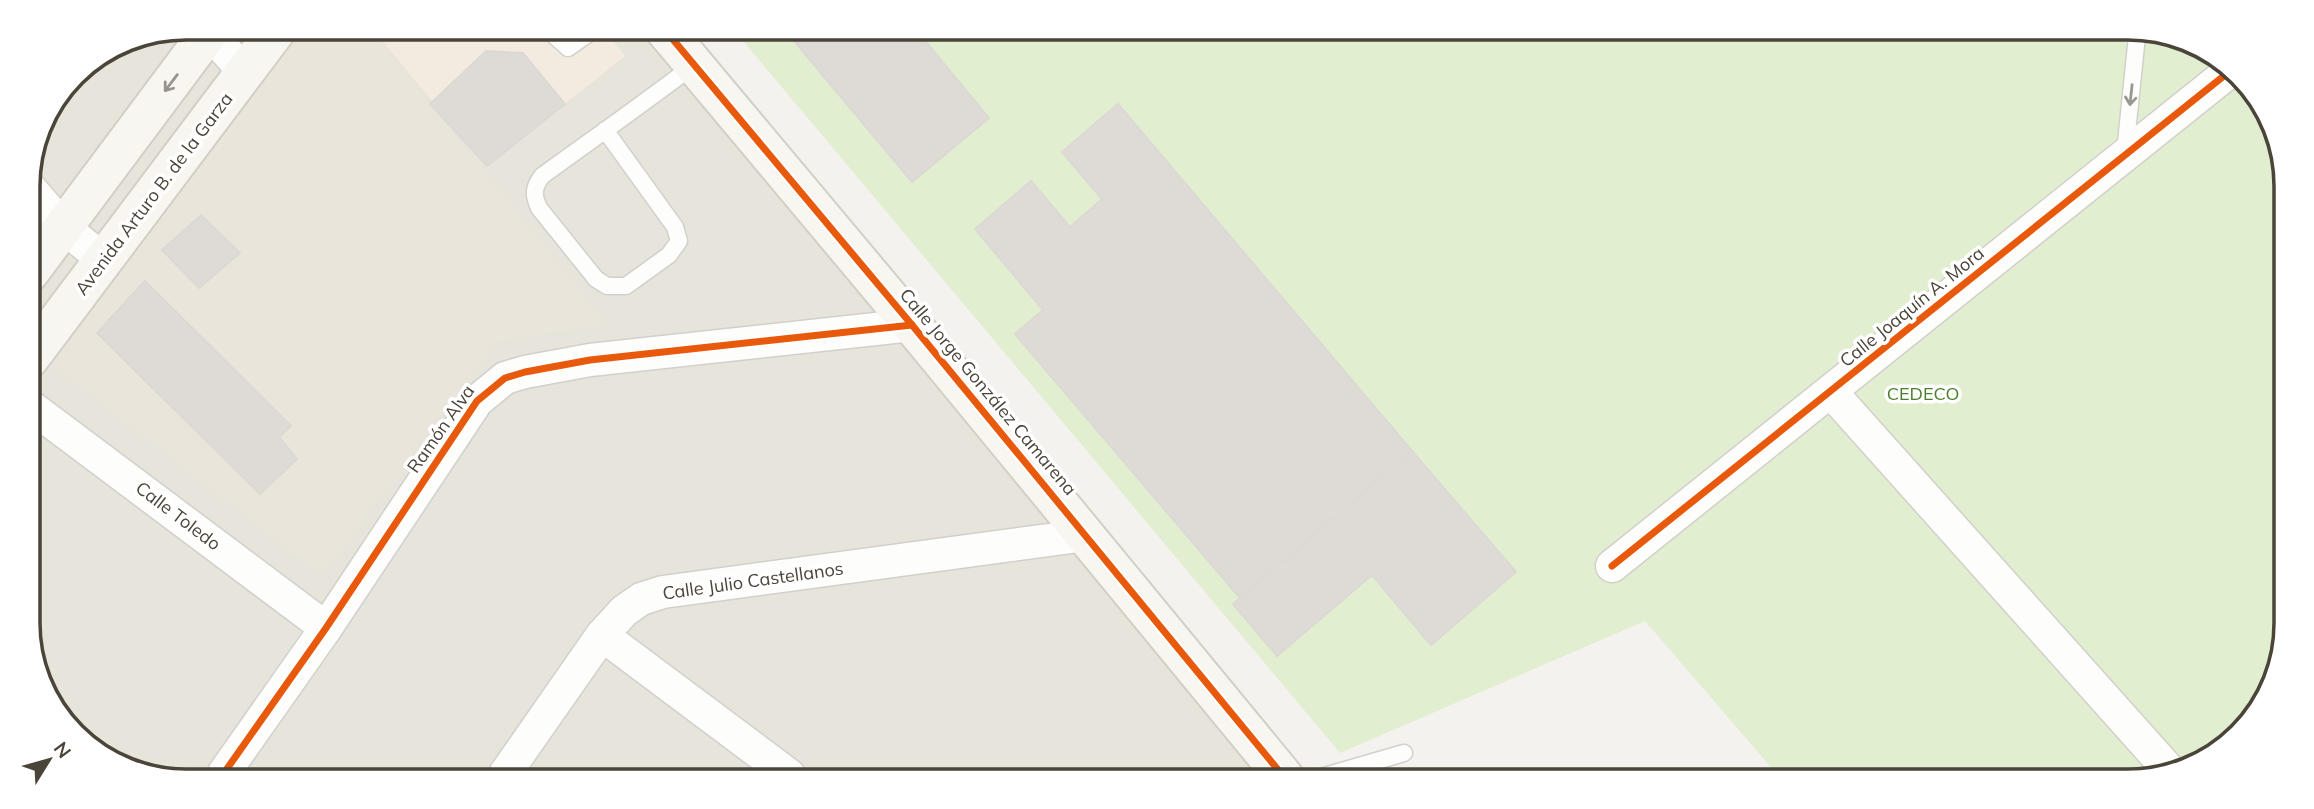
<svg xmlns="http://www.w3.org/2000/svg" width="2314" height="809" font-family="Mulish,sans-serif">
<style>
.residential{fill:#e7e4dc}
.commercial{fill:#f3ebdf}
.education{fill:#eae5da}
.green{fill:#e1eecf}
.building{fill:#dedbd6;stroke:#dcd9d4;stroke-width:2}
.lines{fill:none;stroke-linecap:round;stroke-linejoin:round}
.lane-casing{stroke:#d2d0cb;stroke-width:19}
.street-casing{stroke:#d2d0cb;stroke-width:35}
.secondary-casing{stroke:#d3cfc5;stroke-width:42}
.lane{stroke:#fdfdfc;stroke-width:16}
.street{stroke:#fdfdfc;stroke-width:32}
.secondary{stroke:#f7f6f1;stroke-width:38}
.cycleway-casing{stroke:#fff;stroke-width:11}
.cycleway{stroke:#e8590c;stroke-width:7}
.oneway{stroke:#98948c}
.oneway2{stroke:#9b9791}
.labels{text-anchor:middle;stroke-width:7;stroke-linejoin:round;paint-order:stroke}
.street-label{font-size:18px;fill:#4b4439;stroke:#fff}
.park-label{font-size:18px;fill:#4a7f2a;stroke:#fff}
.rim{fill:none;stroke:#4b4439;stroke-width:3.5}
</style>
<rect width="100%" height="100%" fill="#f4f2ee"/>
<g class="residential">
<path d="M 186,28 L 210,28 L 29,282 L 28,175 L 44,116 L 82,67 L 126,40 Z"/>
<path d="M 222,28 L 669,30 L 1284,777 L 136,773 L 67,727 L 31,653 L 29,298 Z"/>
</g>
<path class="commercial" d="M 372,29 L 604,30 L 625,56 L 487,166 Z"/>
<path class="education" d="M 299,28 L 370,29 L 607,324 L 497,341 L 322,575 L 53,365 Z"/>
<path class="green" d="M 734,30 L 2178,36 L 2247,82 L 2285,165 L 2278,673 L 2224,749 L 2138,781 L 1781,779 L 1645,621 L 1340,753 Z"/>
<g class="building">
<path d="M 785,30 L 917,31 L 989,118 L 912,182 Z"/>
<path d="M 486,51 L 523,53 L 565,104 L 487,166 L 430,104 Z"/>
<path d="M 1118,104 L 1412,451 L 1240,598 L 1015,334 L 1043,310 L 975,229 L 1031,181 L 1070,227 L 1102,199 L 1062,152 Z"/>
<path d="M 201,215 L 240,253 L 199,288 L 162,250 Z"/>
<path d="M 145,281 L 291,426 L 279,437 L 297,459 L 260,494 L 97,333 Z"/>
<path d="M 1412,451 L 1516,572 L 1431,645 L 1372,575 L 1277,656 L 1233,604 Z"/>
</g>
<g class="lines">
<defs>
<g id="lane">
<path d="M 547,29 L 568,48 L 594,30"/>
<path d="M 605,130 L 675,227 L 679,241 L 669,255 L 626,286 L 607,286 L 596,279 L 539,208 C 533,195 533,188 542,176 C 593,139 644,103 694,65"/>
<path d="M 2125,152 L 2137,36"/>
<path d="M 1321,777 L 1404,753"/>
</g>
<g id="street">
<path d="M 206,28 L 245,73"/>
<path d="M 28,186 L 63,227 L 104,260"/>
<path d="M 1832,393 L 2168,769"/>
<path d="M 30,406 L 326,628"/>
<path d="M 1612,566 L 2230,71"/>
<path d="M 602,635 L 789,775"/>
<path d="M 224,773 L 326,628 L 477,401 L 505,378 L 525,372 L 590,360 L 912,325"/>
<path d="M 505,774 L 602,635 L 624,611 L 641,599 L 663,592 L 1086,535"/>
</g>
<g id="secondary">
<path d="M 665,30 L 912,325 L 1284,777"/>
<path d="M 29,273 L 212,28"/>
<path d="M 29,359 L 278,28"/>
</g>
</defs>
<use href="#lane" class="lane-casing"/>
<use href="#street" class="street-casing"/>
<use href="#secondary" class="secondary-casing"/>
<use href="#lane" class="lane"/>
<use href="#street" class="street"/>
<use href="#secondary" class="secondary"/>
<defs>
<g id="cycleway">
<path d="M 665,30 L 912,325 L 1284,777"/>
<path d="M 1612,566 L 2230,71"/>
<path d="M 224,773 L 326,628 L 477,401 L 505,378 L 525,372 L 590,360 L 912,325"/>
</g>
</defs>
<use href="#cycleway" class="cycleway-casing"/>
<use href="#cycleway" class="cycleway"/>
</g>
<defs><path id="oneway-shaft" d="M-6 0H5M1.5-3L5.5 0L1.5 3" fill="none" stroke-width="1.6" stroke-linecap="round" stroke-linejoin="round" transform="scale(1.75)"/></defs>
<use class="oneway" href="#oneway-shaft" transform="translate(171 83) rotate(127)"/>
<use class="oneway2" href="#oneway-shaft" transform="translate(2131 95) rotate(96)"/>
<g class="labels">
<g class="street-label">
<text transform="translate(154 194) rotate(-53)" y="6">Avenida Arturo B. de la Garza</text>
<text transform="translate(1912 307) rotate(-39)" y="6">Calle Joaquín A. Mora</text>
<text transform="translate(988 392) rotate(50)" y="6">Calle Jorge González Camarena</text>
<text transform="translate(441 429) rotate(-55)" y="6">Ramón Alva</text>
<text transform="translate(178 516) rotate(37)" y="6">Calle Toledo</text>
<text transform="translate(753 581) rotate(-8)" y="6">Calle Julio Castellanos</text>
</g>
<g class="park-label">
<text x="1923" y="400">CEDECO</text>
</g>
</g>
<path d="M0 0H2314V809H0ZM186 40H2128A146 146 0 0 1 2274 186V623A146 146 0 0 1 2128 769H186A146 146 0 0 1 40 623V186A146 146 0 0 1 186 40Z" fill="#fff" fill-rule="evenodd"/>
<path class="rim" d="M186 40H2128A146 146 0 0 1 2274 186V623A146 146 0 0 1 2128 769H186A146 146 0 0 1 40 623V186A146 146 0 0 1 186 40Z"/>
<g transform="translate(49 760) rotate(53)" stroke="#ffffff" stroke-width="5" paint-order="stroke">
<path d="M0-5L12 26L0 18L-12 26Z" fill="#4b4439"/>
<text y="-10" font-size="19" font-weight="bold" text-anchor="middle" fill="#4b4439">N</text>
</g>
</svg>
